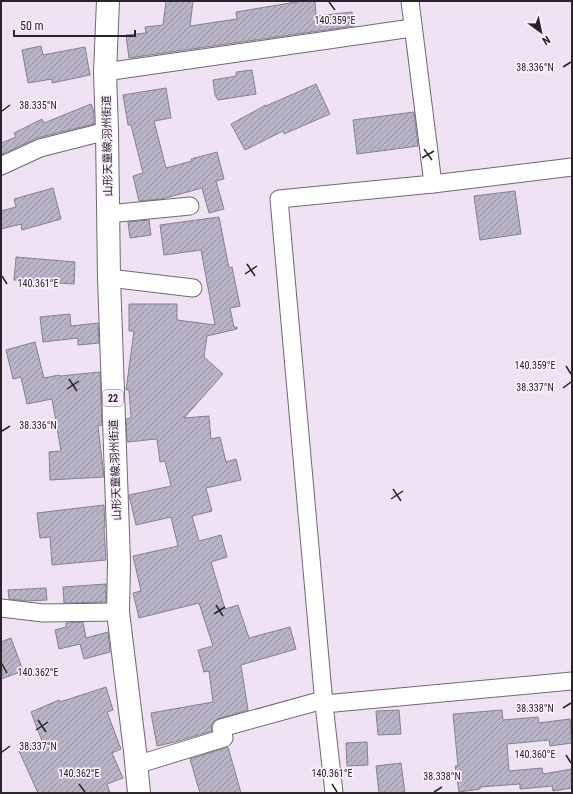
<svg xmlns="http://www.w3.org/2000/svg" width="573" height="794" font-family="'Roboto Condensed','Noto Sans JP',sans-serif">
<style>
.building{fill:url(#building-hatch);stroke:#868192}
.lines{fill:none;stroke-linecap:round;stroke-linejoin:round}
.minor-casing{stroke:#726775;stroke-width:19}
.major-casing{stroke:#726775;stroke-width:24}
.minor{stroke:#fff;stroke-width:17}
.major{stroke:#fff;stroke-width:22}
.ticks{fill:none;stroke:#29242a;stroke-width:1.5}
.labels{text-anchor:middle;stroke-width:3.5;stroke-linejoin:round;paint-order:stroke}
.shield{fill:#fbf1fe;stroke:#68626a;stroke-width:1}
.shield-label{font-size:10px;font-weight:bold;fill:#29242a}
.street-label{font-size:11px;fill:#29242a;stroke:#fbf1fe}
.ticks-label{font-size:10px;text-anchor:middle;fill:#29242a;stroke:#fbf1fe;stroke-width:3.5;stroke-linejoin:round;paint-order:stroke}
</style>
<defs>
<pattern id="building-hatch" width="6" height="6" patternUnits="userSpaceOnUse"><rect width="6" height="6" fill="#b9b4c6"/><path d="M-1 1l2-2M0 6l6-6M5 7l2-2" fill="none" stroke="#9692a1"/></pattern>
</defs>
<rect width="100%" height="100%" fill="#efe2f3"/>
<g class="building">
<path d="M 166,1 L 193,1 L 190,26 L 237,19 L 236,12 L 302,1 L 315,1 L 316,16 L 352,12 L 354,26 L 129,58 L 126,35 L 146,33 L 145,27 L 163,25 Z"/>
<path d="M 41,46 L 43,55 L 85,47 L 90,75 L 52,83 L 52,79 L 28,83 L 22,50 Z"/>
<path d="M 252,70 L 256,94 L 218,100 L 215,95 L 213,80 L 236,76 L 236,72 Z"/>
<path d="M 316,84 L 330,114 L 284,134 L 283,131 L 245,150 L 231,124 L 266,105 L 266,106 Z"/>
<path d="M 166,88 L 171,118 L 154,121 L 166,168 L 192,161 L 191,159 L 217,152 L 224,179 L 216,181 L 224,209 L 209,213 L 202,188 L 162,199 L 139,201 L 133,176 L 143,173 L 131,125 L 128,125 L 123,95 Z"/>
<path d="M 91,104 L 94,111 L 94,124 L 37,138 L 1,155 L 1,143 L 16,137 L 14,133 L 42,119 L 44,123 Z"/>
<path d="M 414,112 L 418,146 L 357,154 L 353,120 Z"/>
<path d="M 53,188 L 61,219 L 22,230 L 21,224 L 1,229 L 1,211 L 16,207 L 14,199 Z"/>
<path d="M 515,191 L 521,234 L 480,240 L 474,196 Z"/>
<path d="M 219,217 L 229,268 L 232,267 L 240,306 L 230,308 L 234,327 L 237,327 L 237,329 L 207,336 L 204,357 L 223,374 L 184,418 L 209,416 L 211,439 L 220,437 L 226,462 L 236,459 L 241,480 L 206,488 L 212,511 L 192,516 L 199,541 L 221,535 L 227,557 L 211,562 L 225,609 L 238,605 L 249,638 L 290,627 L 296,649 L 241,665 L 248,710 L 218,719 L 214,721 L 211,725 L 212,731 L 175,742 L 157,746 L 151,713 L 213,702 L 209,671 L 204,672 L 198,650 L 213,646 L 199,603 L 139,618 L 133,593 L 141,591 L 133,556 L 178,546 L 171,517 L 136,525 L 129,495 L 171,486 L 165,461 L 160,462 L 157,439 L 127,442 L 126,419 L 131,418 L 129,390 L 126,390 L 134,331 L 129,331 L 129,304 L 177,304 L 177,320 L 215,325 L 201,250 L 164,255 L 160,225 Z"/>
<path d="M 149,220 L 151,235 L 130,238 L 128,222 Z"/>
<path d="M 16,257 L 75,262 L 74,284 L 14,280 Z"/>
<path d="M 70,314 L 71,326 L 98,323 L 99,343 L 78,345 L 78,338 L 43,342 L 40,317 Z"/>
<path d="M 35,342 L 44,378 L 59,375 L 60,376 L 100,372 L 102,425 L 98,426 L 104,477 L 50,480 L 49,452 L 61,451 L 52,399 L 27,404 L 21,377 L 13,379 L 6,350 Z"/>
<path d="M 104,505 L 105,527 L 104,527 L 106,560 L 52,565 L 50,537 L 40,538 L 37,513 Z"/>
<path d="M 106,584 L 106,602 L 64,603 L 63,587 Z"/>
<path d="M 46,588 L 47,600 L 27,601 L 9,599 L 8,590 Z"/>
<path d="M 83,622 L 86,638 L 108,632 L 110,652 L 84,659 L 80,644 L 59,649 L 55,630 L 66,627 L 66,623 Z"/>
<path d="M 11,638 L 23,671 L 1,679 L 1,642 Z"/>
<path d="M 106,687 L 113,710 L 107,712 L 121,749 L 112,753 L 123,778 L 107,784 L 110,793 L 38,793 L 19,751 L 42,741 L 31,712 L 59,700 L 60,702 Z"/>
<path d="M 399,710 L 401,734 L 378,735 L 376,711 Z"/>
<path d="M 502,710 L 503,720 L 538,717 L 539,723 L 570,719 L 572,743 L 550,746 L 549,740 L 507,744 L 509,771 L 542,768 L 543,774 L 572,769 L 572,788 L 553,791 L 552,786 L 520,789 L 520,784 L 480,787 L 480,789 L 459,792 L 455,766 L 458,766 L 453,714 Z"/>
<path d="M 367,742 L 368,765 L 347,766 L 346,743 Z"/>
<path d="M 228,747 L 241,793 L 200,793 L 190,759 Z"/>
<path d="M 401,763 L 405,793 L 379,793 L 376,766 Z"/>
</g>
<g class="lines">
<defs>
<g id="minor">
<path d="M 410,1 L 433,184"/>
<path d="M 105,72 L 412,28"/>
<path d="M 1,166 L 40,148 L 107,131"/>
<path d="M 108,214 L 190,206"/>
<path d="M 109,278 L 193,288"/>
<path d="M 1,608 L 43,613 L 118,612"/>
<path d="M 324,704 L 572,681"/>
<path d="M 136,765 L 224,738 L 221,728 L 323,700"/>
<path d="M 334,793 L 324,704 L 279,199 L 433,184 L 572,167"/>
</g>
<path id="major" d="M 108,1 L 105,72 L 107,131 L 109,278 L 119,562 L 118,612 L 135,751 L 139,793"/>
</defs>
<use href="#minor" class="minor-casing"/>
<use href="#major" class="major-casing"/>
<use href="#minor" class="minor"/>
<use href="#major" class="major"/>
</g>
<path class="ticks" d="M 329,2 L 335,10M 563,67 L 571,62M 2,111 L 10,105M 424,149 L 432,160M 422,158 L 434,151M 247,264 L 255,276M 245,274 L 257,266M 2,276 L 7,284M 566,366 L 571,374M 69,379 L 77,391M 563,388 L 571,382M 67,389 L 79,381M 2,431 L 10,426M 393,489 L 401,501M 391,499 L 403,491M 216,605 L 223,616M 214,614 L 225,607M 2,664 L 7,673M 563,708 L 571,703M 38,720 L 46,732M 36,730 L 48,722M 2,752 L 10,746M 566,755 L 571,763M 79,784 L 85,792M 332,784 L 337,792M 434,792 L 442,787"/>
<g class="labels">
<rect class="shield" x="103" y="390" width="20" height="16" rx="3"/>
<g class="shield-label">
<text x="113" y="402">22</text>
</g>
<g class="street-label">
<text transform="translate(107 146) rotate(-91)" y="4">山形天童線;羽州街道</text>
<text transform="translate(115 470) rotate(-92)" y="4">山形天童線;羽州街道</text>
</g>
</g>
<g class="ticks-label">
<text x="335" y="24">140.359°E</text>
<text x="535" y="71">38.336°N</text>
<text x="38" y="109">38.335°N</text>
<text x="38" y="287">140.361°E</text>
<text x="535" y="369">140.359°E</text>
<text x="535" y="391">38.337°N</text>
<text x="38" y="429">38.336°N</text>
<text x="38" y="676">140.362°E</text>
<text x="535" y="712">38.338°N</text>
<text x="38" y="750">38.337°N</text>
<text x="535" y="758">140.360°E</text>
<text x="79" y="777">140.362°E</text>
<text x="332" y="777">140.361°E</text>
<text x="442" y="780">38.338°N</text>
</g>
<rect width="573" height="794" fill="none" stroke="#29242a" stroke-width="4"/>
<g transform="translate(541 32) rotate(147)" stroke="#fbf1fe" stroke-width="3" paint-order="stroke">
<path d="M0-3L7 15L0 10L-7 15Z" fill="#29242a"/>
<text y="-6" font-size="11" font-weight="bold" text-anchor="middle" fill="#29242a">N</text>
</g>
<path d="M14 30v6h121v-6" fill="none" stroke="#29242a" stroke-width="2"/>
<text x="20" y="30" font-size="12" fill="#29242a" stroke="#fbf1fe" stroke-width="3" paint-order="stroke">50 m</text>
</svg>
